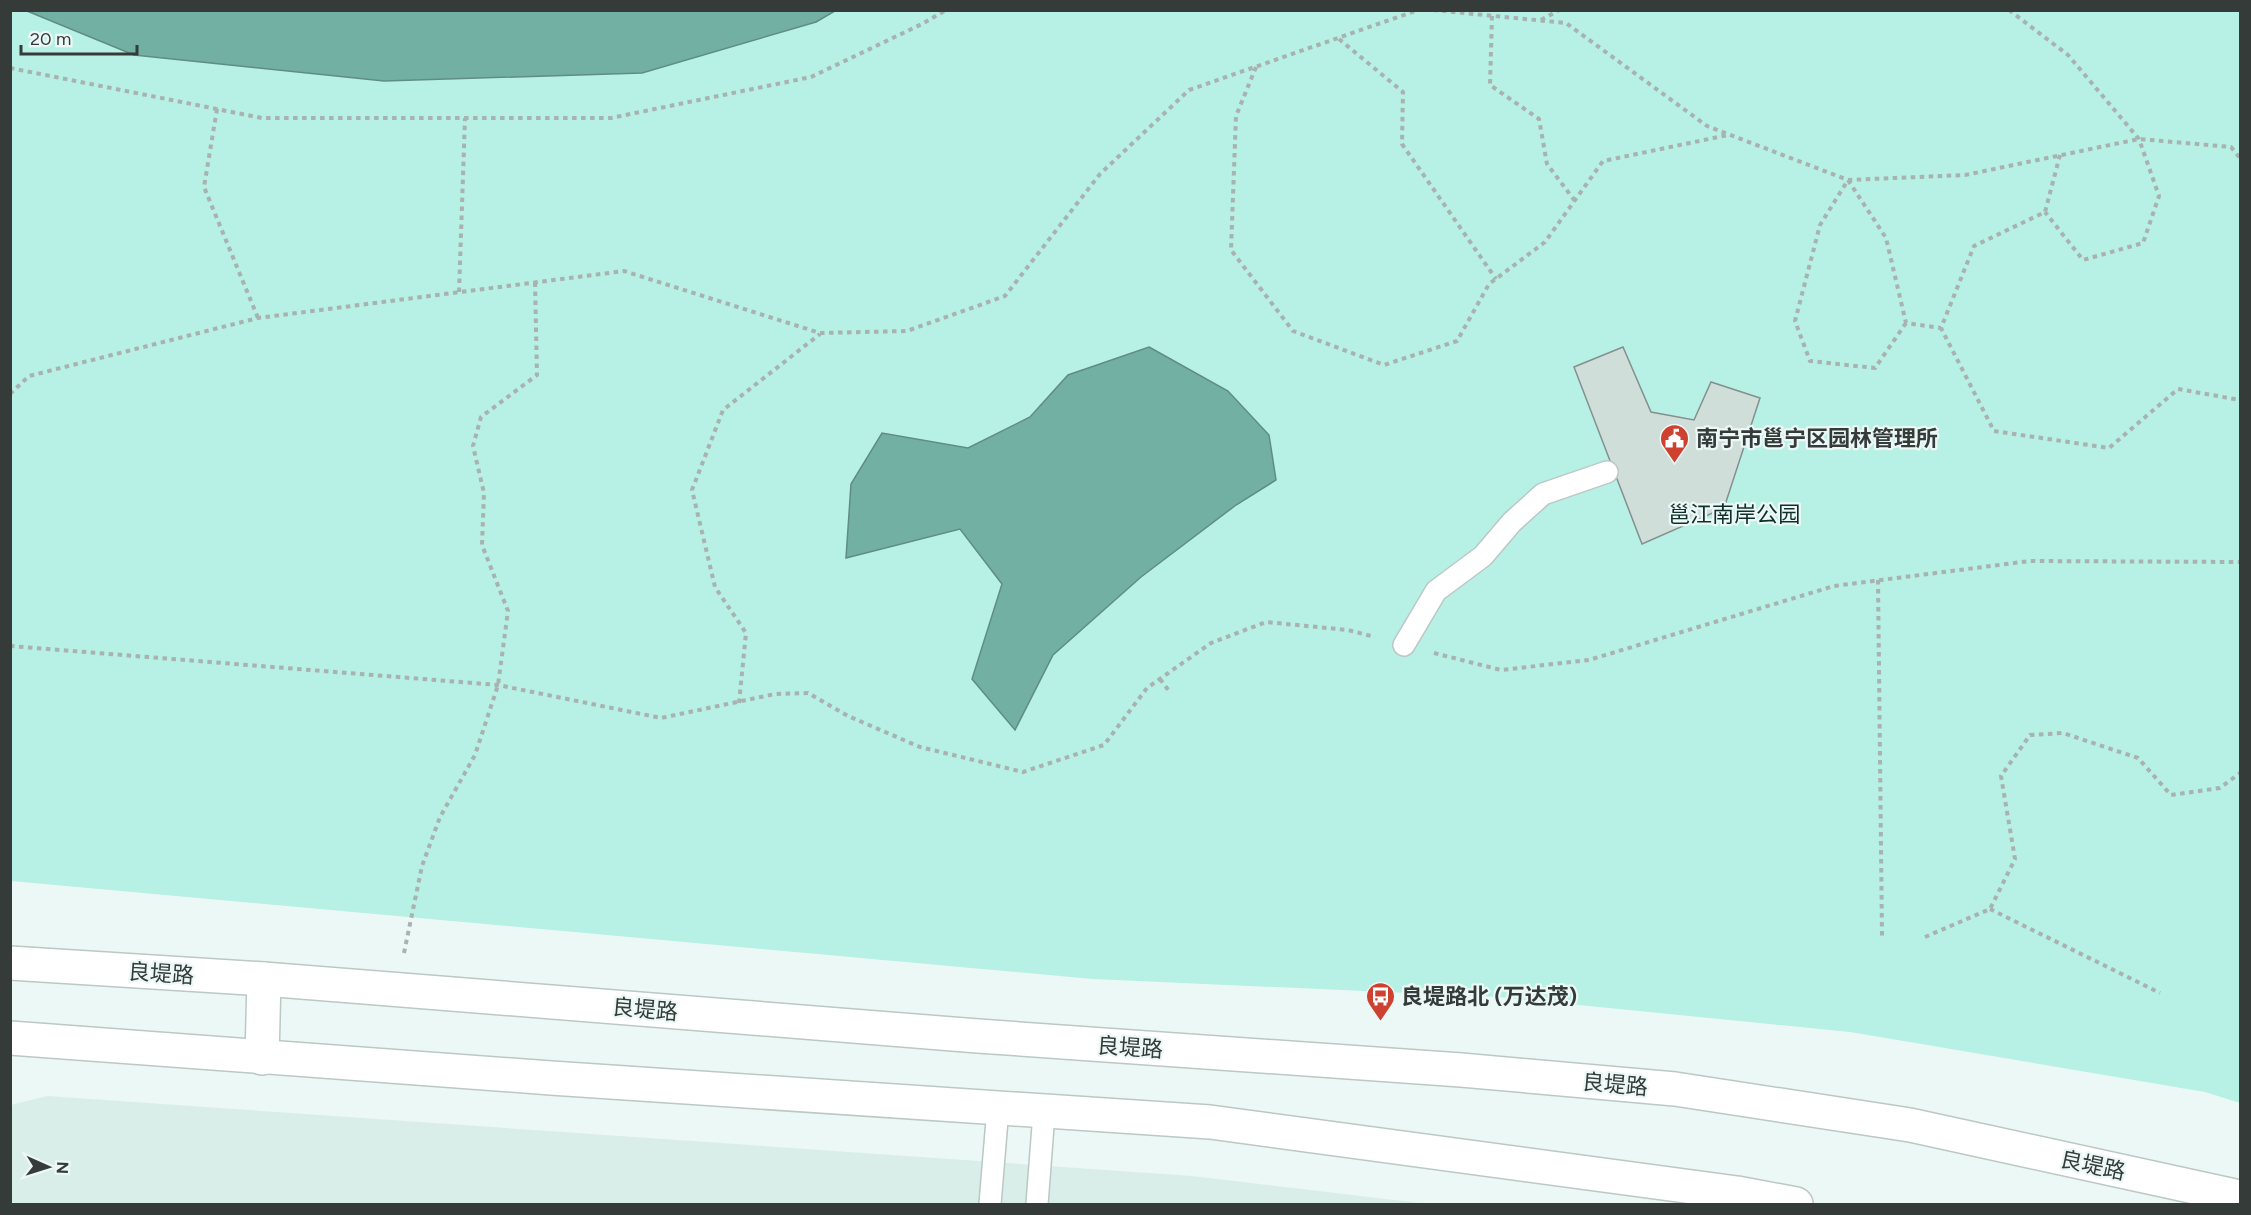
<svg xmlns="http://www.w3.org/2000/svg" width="2251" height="1215" font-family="Figtree,'Noto Sans SC',sans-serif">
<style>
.built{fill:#d9eee9}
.green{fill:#b7f0e4}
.water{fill:#72b0a3;stroke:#608d83;stroke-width:1.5}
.building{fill:#d0deda;stroke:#84908e;stroke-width:1.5}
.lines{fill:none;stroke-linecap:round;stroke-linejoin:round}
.service-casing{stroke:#bbc8c5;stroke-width:24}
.secondary-casing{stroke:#bbc8c5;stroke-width:36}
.path{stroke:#a8b2b0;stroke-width:4;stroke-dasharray:4.5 4.5;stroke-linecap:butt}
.service{stroke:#fff;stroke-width:21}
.secondary{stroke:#fff;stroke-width:33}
.labels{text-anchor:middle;stroke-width:4.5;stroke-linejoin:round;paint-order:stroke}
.poi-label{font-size:22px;font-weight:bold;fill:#353b39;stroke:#ebf8f5;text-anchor:start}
.park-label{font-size:22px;fill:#102f2a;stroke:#ebf8f5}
.street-label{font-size:22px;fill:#353b39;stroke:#ebf8f5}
</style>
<rect width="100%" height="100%" fill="#ebf8f5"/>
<path class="built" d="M 47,1096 L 1192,1176 L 1428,1204 L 11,1204 L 11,1105 Z"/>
<path class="green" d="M 835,10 L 2240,11 L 2240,1103 L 2205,1092 L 1850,1032 L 1498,997 L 1093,979 L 11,881 L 10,11 L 27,11 L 134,55 L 384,81 L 642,73 L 816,22 Z"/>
<g class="water">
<path d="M 27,11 L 835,11 L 816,22 L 642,73 L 384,81 L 134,55 Z"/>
<path d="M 1149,347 L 1228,391 L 1269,435 L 1276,480 L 1236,505 L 1141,577 L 1053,655 L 1015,730 L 972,679 L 1002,584 L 960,529 L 846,558 L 851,484 L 882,433 L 968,448 L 1030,417 L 1068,375 Z"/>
</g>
<path class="building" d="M 1623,347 L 1651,412 L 1694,420 L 1711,382 L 1760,398 L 1724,508 L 1642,544 L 1574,367 Z"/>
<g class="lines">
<defs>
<g id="service">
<path d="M 1404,645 L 1436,591 L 1483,556 L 1512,522 L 1543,494 L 1607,472"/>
<path d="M 990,1204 L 998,1108"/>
<path d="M 1037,1204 L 1044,1113"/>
</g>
<g id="secondary">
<path d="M 10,963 L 264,979 L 978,1036 L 1461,1070 L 1675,1089 L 1910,1125 L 2240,1197"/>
<path d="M 10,1038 L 551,1078 L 1210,1122 L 1737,1193 L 1796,1204"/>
<path d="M 262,1058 L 264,979"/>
</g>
</defs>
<use href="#service" class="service-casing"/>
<use href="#secondary" class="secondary-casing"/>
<g class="path">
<path d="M 1433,10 L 1566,23 L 1707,126 L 1848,180 L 1965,175 L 2139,139 L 2231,147 L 2240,158"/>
<path d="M 2009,10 L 2068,55 L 2139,139 L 2159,196 L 2143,243 L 2083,260 L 2045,212"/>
<path d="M 1492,16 L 1490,85 L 1539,119 L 1547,164 L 1575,201"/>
<path d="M 1541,20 L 1559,10"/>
<path d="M 1339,39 L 1403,92 L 1402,144 L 1496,279"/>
<path d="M 1256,67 L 1236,116 L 1231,250 L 1293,331 L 1384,365 L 1457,341 L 1489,284 L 1545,242 L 1603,161 L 1728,135"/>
<path d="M 10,68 L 262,118 L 611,118 L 811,77 L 922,24 L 946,10"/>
<path d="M 217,109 L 204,187 L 258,318"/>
<path d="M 2060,155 L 2045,212 L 1974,246 L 1941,328 L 1994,431 L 2109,448 L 2178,389 L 2240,400"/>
<path d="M 459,292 L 465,118"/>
<path d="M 1906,323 L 1875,368 L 1810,361 L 1795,321 L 1820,225 L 1848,180 L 1886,238 L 1906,323 L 1941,328"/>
<path d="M 10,394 L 29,376 L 258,318 L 624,271 L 820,333 L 907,331 L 1005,296 L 1100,174 L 1189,90 L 1418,10"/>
<path d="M 1878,580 L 1882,936"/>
<path d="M 10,646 L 498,685 L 661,718 L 775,694 L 808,693 L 848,716 L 920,747 L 1023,772 L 1104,745 L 1147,688 L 1211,643 L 1266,622 L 1348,630 L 1375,637"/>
<path d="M 1434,653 L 1501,670 L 1589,660 L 1834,586 L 2030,561 L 2240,562"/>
<path d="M 1160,679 L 1169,691"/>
<path d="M 739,703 L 746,633 L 715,587 L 692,490 L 723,410 L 820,334"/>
<path d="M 1990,909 L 2160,993"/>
<path d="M 1925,937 L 1990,909 L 2015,859 L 2001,776 L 2030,735 L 2063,733 L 2138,758 L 2171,795 L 2220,788 L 2240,773"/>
<path d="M 404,953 L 422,866 L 440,817 L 475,755 L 498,685 L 508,611 L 482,545 L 484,493 L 473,446 L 481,417 L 537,375 L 535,282"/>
</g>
<use href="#service" class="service"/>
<use href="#secondary" class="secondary"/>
</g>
<defs>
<symbol id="civic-pin" viewBox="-11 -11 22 30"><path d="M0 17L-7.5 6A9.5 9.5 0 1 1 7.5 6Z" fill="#ce4130" stroke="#ebf8f5"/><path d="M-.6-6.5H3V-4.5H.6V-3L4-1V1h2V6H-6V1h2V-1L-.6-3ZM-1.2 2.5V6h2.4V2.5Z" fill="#fff"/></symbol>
<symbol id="bus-pin" viewBox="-11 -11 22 30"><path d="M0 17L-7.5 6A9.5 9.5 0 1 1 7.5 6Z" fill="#ce4130" stroke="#ebf8f5"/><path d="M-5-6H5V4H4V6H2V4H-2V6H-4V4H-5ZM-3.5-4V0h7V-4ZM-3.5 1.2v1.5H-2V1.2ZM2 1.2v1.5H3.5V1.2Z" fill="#fff"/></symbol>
</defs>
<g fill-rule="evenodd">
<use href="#civic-pin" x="1658" y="422" width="33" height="45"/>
<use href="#bus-pin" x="1364" y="980" width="33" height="45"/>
</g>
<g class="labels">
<g class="poi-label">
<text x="1696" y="446">南宁市邕宁区园林管理所</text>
<text x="1401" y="1004">良堤路北 (万达茂)</text>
</g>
<g class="park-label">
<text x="1734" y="522">邕江南岸公园</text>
</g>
<g class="street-label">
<text transform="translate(161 973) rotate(4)" y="8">良堤路</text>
<text transform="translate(645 1009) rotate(5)" y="8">良堤路</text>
<text transform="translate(1130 1047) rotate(4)" y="8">良堤路</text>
<text transform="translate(1615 1084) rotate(5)" y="8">良堤路</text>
<text transform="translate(2093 1165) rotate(12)" y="8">良堤路</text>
</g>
</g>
<rect width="2251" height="1215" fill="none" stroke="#353b39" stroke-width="24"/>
<g transform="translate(48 1167) rotate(93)" stroke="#ebf8f5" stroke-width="4.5" paint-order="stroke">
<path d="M0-4.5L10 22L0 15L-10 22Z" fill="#353b39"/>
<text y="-9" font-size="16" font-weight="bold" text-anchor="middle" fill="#353b39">N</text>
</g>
<path d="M21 45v9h116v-9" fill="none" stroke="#353b39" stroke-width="3"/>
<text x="30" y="45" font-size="18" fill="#353b39" stroke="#ebf8f5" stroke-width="4.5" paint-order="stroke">20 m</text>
</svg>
